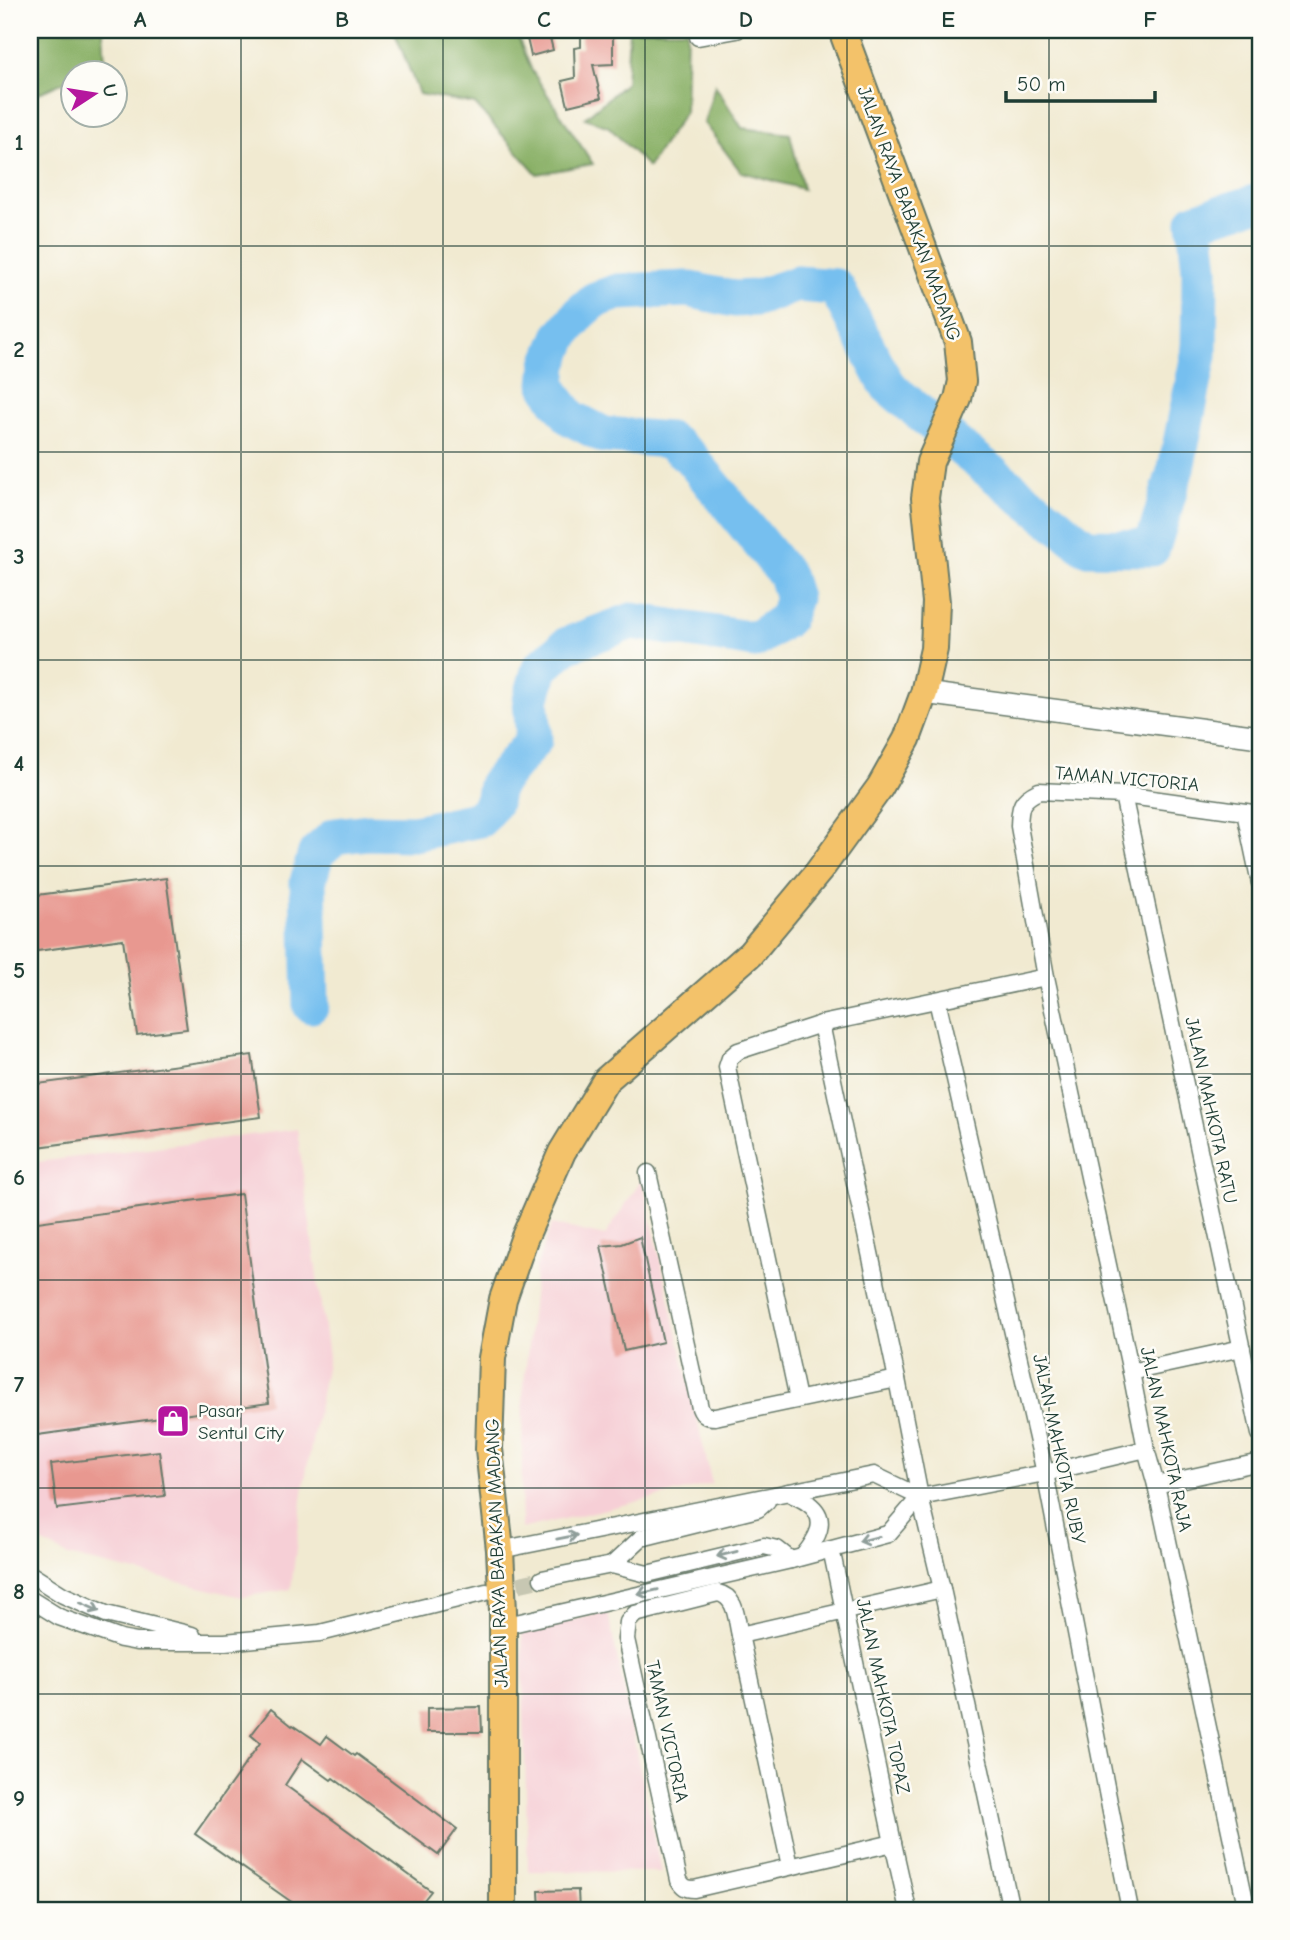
<svg xmlns="http://www.w3.org/2000/svg" width="1290" height="1940" font-family="'Comic Neue',sans-serif">
<style>
.built{fill:#f6cfd6}
.forest{fill:#89b066;stroke:#54764d;stroke-width:2}
.lines{fill:none;stroke-linecap:round;stroke-linejoin:round}
.river{stroke:#76bfef;stroke-width:37}
.building{fill:#e89890}
.minor-tunnel{stroke:#c7c7b2;stroke-width:16;stroke-dasharray:16 8;stroke-linecap:butt}
.minor-casing{stroke:#687a6b;stroke-width:19}
.tertiary-casing{stroke:#687a6b;stroke-width:24}
.primary-casing{stroke:#687a6b;stroke-width:30}
.minor{stroke:#fff;stroke-width:16}
.tertiary{stroke:#fff;stroke-width:21}
.primary{stroke:#f3c26a;stroke-width:26}
.oneway{stroke:#8f9e9a}
.grid{fill:none;stroke:#1f3d34;stroke-width:2;stroke-opacity:0.55}
.labels{text-anchor:middle;stroke-width:5;stroke-linejoin:round;paint-order:stroke}
.street-label{font-size:19px;fill:#1f3d34;stroke:#fdfcf7}
.poi-label{font-size:19px;fill:#1f3d34;stroke:#fdfcf7;text-anchor:start}
.neatline{fill:none;stroke:#1f3d34;stroke-width:2.5}
.grid-label{font-size:23px;text-anchor:middle;font-weight:bold;fill:#1f3d34}
</style>
<rect width="100%" height="100%" fill="#fdfcf7"/>
<filter id="ink" filterUnits="userSpaceOnUse"><feTurbulence type="fractalNoise" baseFrequency=".0143" numOctaves="2"/><feDisplacementMap in="SourceGraphic" scale="14" xChannelSelector="R" yChannelSelector="G"/><feConvolveMatrix kernelMatrix="1 2 1 2 8 2 1 2 1" color-interpolation-filters="sRGB"/></filter>
<filter id="wash" filterUnits="userSpaceOnUse"><feTurbulence type="fractalNoise" baseFrequency=".00686" numOctaves="4" result="noise"/><feDisplacementMap in="SourceGraphic" scale="28" xChannelSelector="R" yChannelSelector="G"/><feGaussianBlur stdDeviation="1.57" result="paint"/><feColorMatrix in="noise" values="0 0 0 0 0 0 0 0 0 0 0 0 0 0 0 0 0 1.4 0 .05"/><feComposite in="paint" operator="in"/></filter>
<g filter="url(#wash)">
<rect width="100%" height="100%" fill="#f1ead1"/>
<g class="built">
<path d="M 297,1129 L 328,1357 L 304,1484 L 291,1589 L 242,1597 L 68,1556 L 30,1536 L 30,1163 Z"/>
<path d="M 642,1179 L 712,1484 L 521,1529 L 523,1394 L 536,1267 L 552,1224 L 605,1236 Z"/>
<path d="M 608,1612 L 661,1872 L 528,1871 L 522,1632 Z"/>
</g>
<g class="forest">
<path d="M 30,30 L 103,30 L 105,64 L 84,73 L 74,74 L 73,78 L 30,97 Z"/>
<path d="M 394,30 L 515,30 L 532,71 L 593,164 L 537,174 L 475,104 L 419,94 Z"/>
<path d="M 629,30 L 687,30 L 685,112 L 648,167 L 609,127 L 585,118 L 626,83 Z"/>
<path d="M 715,85 L 742,128 L 790,134 L 803,189 L 741,172 L 704,123 Z"/>
</g>
<g class="lines">
<path class="river" d="M 311,1005 L 308,882 L 316,853 L 335,836 L 368,832 L 414,833 L 480,819 L 493,803 L 496,785 L 534,740 L 531,700 L 540,668 L 567,645 L 632,621 L 755,640 L 786,619 L 793,598 L 786,575 L 690,457 L 669,440 L 604,435 L 571,418 L 557,400 L 548,385 L 550,364 L 561,337 L 580,313 L 595,300 L 618,292 L 687,289 L 734,299 L 756,298 L 797,284 L 836,287 L 887,385 L 961,448 L 1086,547 L 1152,548 L 1176,468 L 1199,355 L 1200,270 L 1195,221 L 1255,203 L 1260,203"/>
</g>
<g id="blocks">
<g class="building">
<path d="M 525,30 L 548,30 L 553,50 L 531,56 Z"/>
<path d="M 581,30 L 613,30 L 613,64 L 593,65 L 601,98 L 568,106 L 562,81 L 575,78 L 574,48 L 581,47 Z"/>
<path d="M 166,878 L 187,1029 L 137,1035 L 123,939 L 30,952 L 30,896 Z"/>
<path d="M 252,1055 L 261,1117 L 30,1148 L 30,1085 Z"/>
<path d="M 241,1194 L 269,1403 L 30,1436 L 30,1223 Z"/>
<path d="M 640,1237 L 663,1342 L 624,1351 L 601,1246 L 622,1244 Z"/>
<path d="M 159,1451 L 165,1496 L 57,1509 L 51,1464 Z"/>
<path d="M 481,1707 L 482,1732 L 427,1732 L 427,1708 Z"/>
<path d="M 271,1709 L 292,1726 L 293,1725 L 321,1744 L 327,1736 L 354,1756 L 356,1754 L 457,1829 L 438,1855 L 333,1778 L 331,1780 L 302,1759 L 285,1785 L 431,1891 L 416,1910 L 303,1910 L 195,1834 L 260,1743 L 251,1735 Z"/>
<path d="M 578,1890 L 579,1910 L 540,1910 L 539,1891 Z"/>
</g>
</g>
</g>
<g filter="url(#ink)">
<use href="#blocks" fill-opacity="0" stroke="#687a6b" stroke-width="2"/>
<g class="lines">
<path class="minor-tunnel" d="M 495,1590 L 542,1579"/>
<defs>
<g id="minor">
<path d="M 698,37 L 737,30"/>
<path d="M 1123,795 L 1260,1434"/>
<path d="M 1245,812 L 1260,883"/>
<path d="M 1046,977 L 1131,1372 L 1146,1449 L 1156,1485 L 1247,1910"/>
<path d="M 937,1000 L 1045,1473 L 1130,1910"/>
<path d="M 821,1024 L 897,1379 L 920,1497 L 942,1589 L 1011,1910"/>
<path d="M 648,1173 L 700,1408 C 703,1416 707,1417 715,1417 L 897,1379"/>
<path d="M 1131,1372 L 1242,1348"/>
<path d="M 798,1399 L 727,1067 L 730,1058 L 738,1051 L 821,1024 L 1046,977 L 1019,826 C 1020,806 1020,800 1039,791 L 1123,795 L 1260,814"/>
<path d="M 1156,1485 L 1260,1462"/>
<path d="M 788,1492 C 794,1496 803,1499 809,1504 C 830,1520 816,1540 804,1555"/>
<path d="M 920,1497 L 1045,1473 L 1146,1449"/>
<path d="M 500,1550 L 874,1475 L 920,1497"/>
<path d="M 833,1558 L 893,1843"/>
<path d="M 612,1565 L 641,1538 L 758,1509 L 767,1501"/>
<path d="M 30,1574 L 63,1595 L 106,1614 L 192,1635"/>
<path d="M 542,1579 L 612,1565 L 647,1574 L 764,1546 L 777,1549 L 791,1560"/>
<path d="M 30,1599 L 59,1617 L 121,1639 L 137,1642 L 225,1642 L 320,1633 L 486,1592"/>
<path d="M 503,1626 L 791,1560 L 888,1534 L 920,1497"/>
<path d="M 740,1635 L 942,1589"/>
<path d="M 790,1866 L 740,1635 C 736,1620 737,1597 718,1593 L 635,1614 L 628,1622 L 626,1639 L 679,1880 C 683,1887 686,1889 694,1889 L 893,1843 L 908,1910"/>
</g>
<path id="tertiary" d="M 924,693 L 1260,737"/>
<path id="primary" d="M 503,1910 L 503,1611 L 500,1550 L 489,1449 L 492,1358 L 503,1299 L 524,1239 L 562,1152 L 606,1080 L 750,954 L 819,871 L 880,787 L 907,739 L 924,693 L 934,649 L 936,602 L 925,498 L 930,462 L 958,399 L 962,381 L 958,342 L 842,30"/>
</defs>
<use href="#minor" class="minor-casing"/>
<use href="#tertiary" class="tertiary-casing"/>
<use href="#primary" class="primary-casing"/>
<use href="#minor" class="minor"/>
<use href="#tertiary" class="tertiary"/>
<use href="#primary" class="primary"/>
</g>
<defs><path id="oneway-shaft" d="M-6 0H5M1.5-3L5.5 0L1.5 3" fill="none" stroke-width="1.6" stroke-linecap="round" stroke-linejoin="round" transform="scale(1.75)"/></defs>
<g class="oneway">
<use href="#oneway-shaft" transform="translate(567 1537) rotate(-11)"/>
<use href="#oneway-shaft" transform="translate(869 1539) rotate(166)"/>
<use href="#oneway-shaft" transform="translate(727 1554) rotate(166)"/>
<use href="#oneway-shaft" transform="translate(648 1592) rotate(167)"/>
<use href="#oneway-shaft" transform="translate(90 1607) rotate(24)"/>
</g>
</g>
<path class="grid" d="M 241,30 L 241,1910M 443,30 L 443,1910M 645,30 L 645,1910M 847,30 L 847,1910M 1049,30 L 1049,1910M 30,246 L 1260,246M 30,452 L 1260,452M 30,660 L 1260,660M 30,866 L 1260,866M 30,1074 L 1260,1074M 30,1280 L 1260,1280M 30,1488 L 1260,1488M 30,1694 L 1260,1694"/>
<defs>
<symbol id="shop-square" viewBox="-11 -11 22 22"><rect x="-9" y="-9" width="18" height="18" rx="4" fill="#b5179e" stroke="#fdfcf7"/><path d="M-5-2.5h2.3a2.7 3.5 0 0 1 5.4 0H5L5.5 6h-11ZM-1.5-2.5h3a1.5 2.3 0 0 0-3 0Z" fill="#fff"/></symbol>
</defs>
<g fill-rule="evenodd">
<use href="#shop-square" x="154" y="1402" width="38" height="38"/>
</g>
<g class="labels">
<g class="street-label">
<text transform="translate(910 213) rotate(70)" y="7">JALAN RAYA BABAKAN MADANG</text>
<text transform="translate(1127 778) rotate(5)" y="7">TAMAN VICTORIA</text>
<text transform="translate(1212 1110) rotate(78)" y="7">JALAN MAHKOTA RATU</text>
<text transform="translate(1167 1439) rotate(78)" y="7">JALAN MAHKOTA RAJA</text>
<text transform="translate(1060 1449) rotate(78)" y="7">JALAN MAHKOTA RUBY</text>
<text transform="translate(496 1553) rotate(-92)" y="7">JALAN RAYA BABAKAN MADANG</text>
<text transform="translate(884 1696) rotate(78)" y="7">JALAN MAHKOTA TOPAZ</text>
<text transform="translate(668 1731) rotate(78)" y="7">TAMAN VICTORIA</text>
</g>
<g class="poi-label">
<text x="198" y="1417">Pasar<tspan x="198" dy="22">Sentul City</tspan></text>
</g>
</g>
<rect width="1290" height="1940" fill="none" stroke="#fdfcf7" stroke-width="77"/>
<g transform="translate(94 94) rotate(78)"><circle r="33" fill="#fdfcf7" stroke="#a4b0a9" stroke-width="2"/>
<path d="M0-5L12 26L0 18L-12 26Z" fill="#b5179e"/>
<text y="-10" font-size="19" font-weight="bold" text-anchor="middle" fill="#1f3d34">U</text>
</g>
<path d="M1006 91v10h149v-10" fill="none" stroke="#1f3d34" stroke-width="3.5"/>
<text x="1017" y="91" font-size="21" fill="#1f3d34" stroke="#fdfcf7" stroke-width="5" paint-order="stroke">50 m</text>
<rect x="38" y="38" width="1214" height="1864" class="neatline"/>
<g class="grid-label">
<text x="140" y="27">A</text>
<text x="342" y="27">B</text>
<text x="544" y="27">C</text>
<text x="746" y="27">D</text>
<text x="948" y="27">E</text>
<text x="1150" y="27">F</text>
<text x="19" y="150">1</text>
<text x="19" y="357">2</text>
<text x="19" y="564">3</text>
<text x="19" y="771">4</text>
<text x="19" y="978">5</text>
<text x="19" y="1185">6</text>
<text x="19" y="1392">7</text>
<text x="19" y="1599">8</text>
<text x="19" y="1806">9</text>
</g>
</svg>
